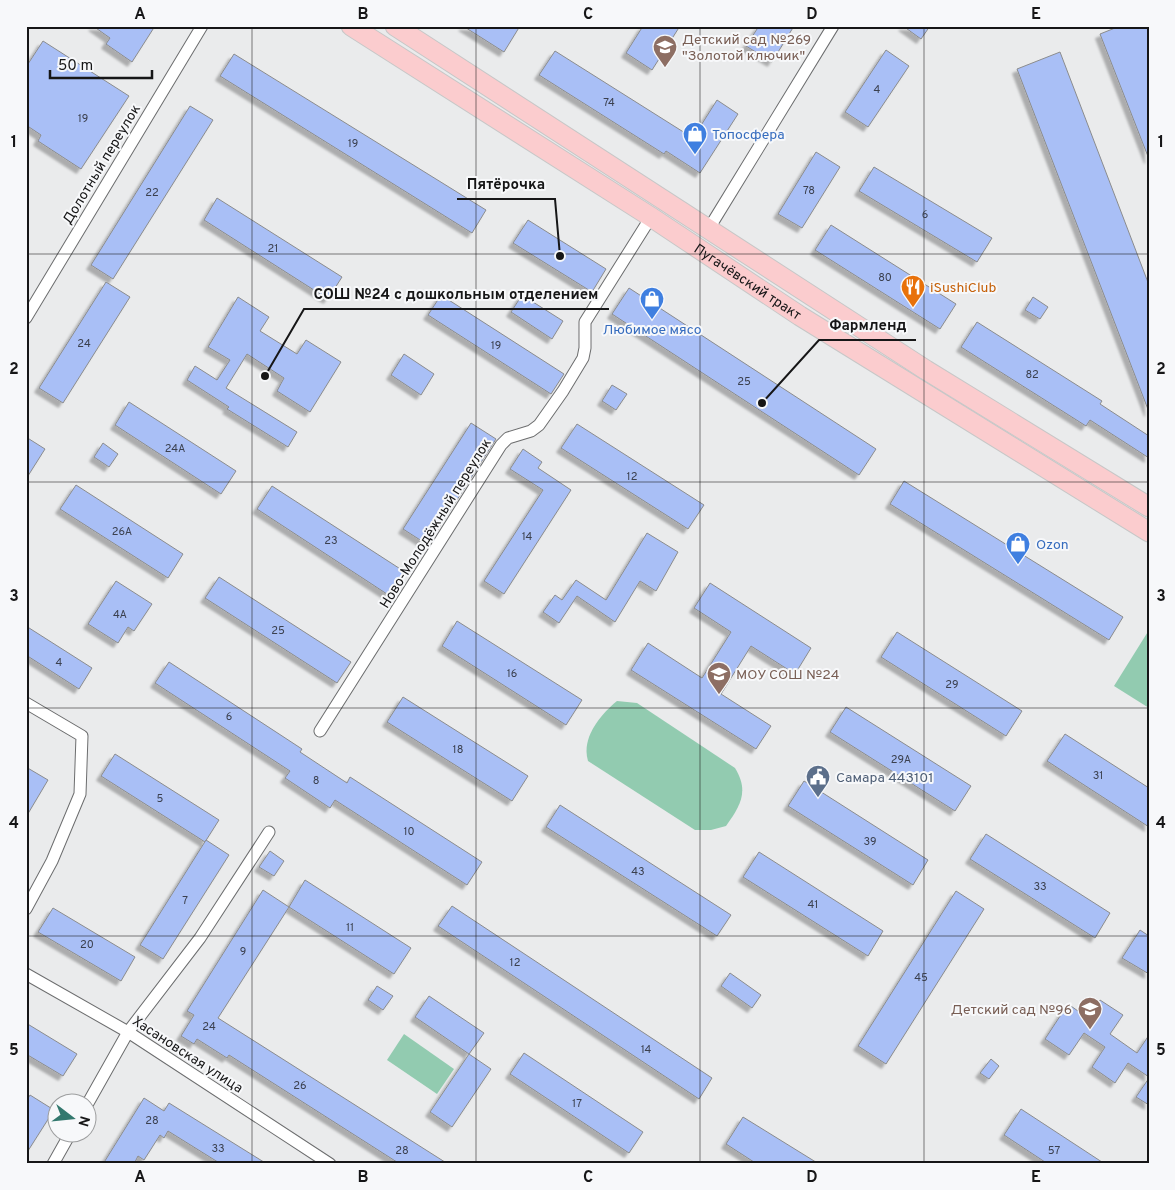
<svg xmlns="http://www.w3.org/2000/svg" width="1175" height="1190" font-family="Overpass,sans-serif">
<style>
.green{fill:#92cbb0}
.building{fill:#a9bff6;stroke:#8b8c8d;filter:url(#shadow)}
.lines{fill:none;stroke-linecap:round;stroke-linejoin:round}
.minor-casing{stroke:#6c6d6e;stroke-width:13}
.primary-casing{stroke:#c7c7c7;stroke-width:21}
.minor{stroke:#fff;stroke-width:11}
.primary{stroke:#fbccce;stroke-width:19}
.grid{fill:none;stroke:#161617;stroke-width:1;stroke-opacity:0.55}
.labels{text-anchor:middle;stroke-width:4;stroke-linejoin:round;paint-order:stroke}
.number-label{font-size:11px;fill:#3b404f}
.education-label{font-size:14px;fill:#785e54;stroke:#f7f8fa;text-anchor:start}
.shop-label{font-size:14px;fill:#366cbe;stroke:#f7f8fa;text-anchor:start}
.street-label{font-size:14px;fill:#161617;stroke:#f7f8fa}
.food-label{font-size:14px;fill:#c56008;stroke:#f7f8fa;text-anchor:start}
.service-label{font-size:14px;fill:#4e5e75;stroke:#f7f8fa;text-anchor:start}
.leader{fill:none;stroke:#161617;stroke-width:2}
.callout-dot{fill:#161617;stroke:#f7f8fa;stroke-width:2}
.callout-label{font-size:15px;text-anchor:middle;font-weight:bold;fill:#161617;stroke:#f7f8fa;stroke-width:4;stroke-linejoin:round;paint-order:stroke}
.neatline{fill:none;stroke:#161617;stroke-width:2}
.grid-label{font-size:16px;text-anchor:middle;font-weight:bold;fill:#161617}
</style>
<defs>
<filter id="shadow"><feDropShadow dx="-4.5" dy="4.5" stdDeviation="1" flood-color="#0004"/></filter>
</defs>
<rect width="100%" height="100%" fill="#eaebec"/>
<g class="green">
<path d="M 1149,630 L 1149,708 L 1114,686 Z"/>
<path d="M 617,701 L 637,703 L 735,768 C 749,791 741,805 726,826 L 711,830 L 695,830 L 588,761 C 581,738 600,715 617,701 Z"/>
<path d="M 404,1034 L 454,1069 L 437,1094 L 387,1060 Z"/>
</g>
<g class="building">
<path d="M 93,26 L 155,26 L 132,62 L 106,44 L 110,38 Z"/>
<path d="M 463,26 L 520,26 L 504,52 Z"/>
<path d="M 643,26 L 680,26 L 652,70 L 626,53 Z"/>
<path d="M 759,26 L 794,26 L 772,62 L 746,46 Z"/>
<path d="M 903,26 L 930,26 L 921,39 Z"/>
<path d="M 1120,26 L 1149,26 L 1149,159 L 1100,34 Z"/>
<path d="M 43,41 L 129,96 L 81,169 L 38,141 L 41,135 L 26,125 L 26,67 Z"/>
<path d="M 886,50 L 909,66 L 868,127 L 845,112 Z"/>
<path d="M 555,51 L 693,138 L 717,100 L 738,114 L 700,173 L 666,151 L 664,154 L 539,75 Z"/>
<path d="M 1060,52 L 1149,285 L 1149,412 L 1017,69 Z"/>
<path d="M 234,54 L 486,210 L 472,233 L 220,76 Z"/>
<path d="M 190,106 L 213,120 L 113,279 L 91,265 Z"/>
<path d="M 816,152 L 840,167 L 802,228 L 778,214 Z"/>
<path d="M 874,167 L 992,238 L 977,262 L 859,191 Z"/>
<path d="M 217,198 L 342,277 L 328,299 L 204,220 Z"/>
<path d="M 528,220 L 606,269 L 592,292 L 513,243 Z"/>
<path d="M 831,225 L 956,304 L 940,329 L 815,250 Z"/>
<path d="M 106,282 L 130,297 L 63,403 L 39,388 Z"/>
<path d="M 629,288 L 876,449 L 859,475 L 612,314 Z"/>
<path d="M 441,295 L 564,374 L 551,394 L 428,315 Z"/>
<path d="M 522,295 L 563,321 L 552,339 L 511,312 Z"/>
<path d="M 238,297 L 269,317 L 260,331 L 297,354 L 306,340 L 341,362 L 310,412 L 277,391 L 284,378 L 247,354 L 226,388 L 297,432 L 288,447 L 227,409 L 229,407 L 187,380 L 195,366 L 217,380 L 230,360 L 208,347 Z"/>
<path d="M 1033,297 L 1048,307 L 1040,319 L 1025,310 Z"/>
<path d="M 977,322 L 1102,401 L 1100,404 L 1149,436 L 1149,458 L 1090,420 L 1086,426 L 961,347 Z"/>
<path d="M 404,354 L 434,374 L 421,395 L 391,375 Z"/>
<path d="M 612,385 L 627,394 L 616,410 L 602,401 Z"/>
<path d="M 129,402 L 236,471 L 221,494 L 115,425 Z"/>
<path d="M 471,423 L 496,439 L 428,545 L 403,529 Z"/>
<path d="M 577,424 L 704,505 L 688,529 L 561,448 Z"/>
<path d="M 26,437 L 45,449 L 26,479 Z"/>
<path d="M 103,443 L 118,454 L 109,467 L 94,457 Z"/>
<path d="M 523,449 L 542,462 L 538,468 L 571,490 L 504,594 L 484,581 L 543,490 L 510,469 Z"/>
<path d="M 904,481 L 1123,617 L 1109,640 L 890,504 Z"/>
<path d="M 76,485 L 183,554 L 168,578 L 60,509 Z"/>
<path d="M 272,486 L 405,572 L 390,596 L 257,509 Z"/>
<path d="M 647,533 L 678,552 L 656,591 L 640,581 L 615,622 L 577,596 L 559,623 L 543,612 L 555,595 L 562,600 L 576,580 L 606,600 Z"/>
<path d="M 219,577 L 351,662 L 337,683 L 205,598 Z"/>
<path d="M 116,581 L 152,604 L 134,631 L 128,627 L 118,643 L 88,624 Z"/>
<path d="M 710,583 L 811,648 L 795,674 L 751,646 L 721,694 L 771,726 L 756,749 L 631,670 L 648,643 L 702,678 L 731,632 L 694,608 Z"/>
<path d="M 457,621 L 582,700 L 566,725 L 442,646 Z"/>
<path d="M 26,626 L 92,668 L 79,689 L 26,655 Z"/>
<path d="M 897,632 L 1022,711 L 1006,736 L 881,657 Z"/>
<path d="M 169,662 L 302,749 L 300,752 L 347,783 L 350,777 L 482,862 L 467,885 L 335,800 L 330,808 L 285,778 L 290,771 L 155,683 Z"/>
<path d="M 403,697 L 528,776 L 512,801 L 387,722 Z"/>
<path d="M 846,707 L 971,786 L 955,811 L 830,732 Z"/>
<path d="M 1065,734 L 1149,788 L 1149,827 L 1047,761 Z"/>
<path d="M 115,754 L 219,820 L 205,842 L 101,776 Z"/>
<path d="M 26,767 L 48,780 L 26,817 Z"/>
<path d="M 804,781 L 928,860 L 913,885 L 788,806 Z"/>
<path d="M 560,805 L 731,915 L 717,936 L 546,827 Z"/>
<path d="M 986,834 L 1110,913 L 1095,938 L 970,859 Z"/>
<path d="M 206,840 L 229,855 L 163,959 L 140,945 Z"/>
<path d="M 270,851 L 284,861 L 274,876 L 259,867 Z"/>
<path d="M 759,852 L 883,931 L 868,956 L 743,877 Z"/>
<path d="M 305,880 L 411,948 L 394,974 L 289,907 Z"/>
<path d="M 263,890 L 289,907 L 218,1018 L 448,1164 L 400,1164 L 229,1055 L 227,1058 L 197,1039 L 194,1044 L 181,1036 L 194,1015 L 187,1011 Z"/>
<path d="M 956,891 L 984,909 L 886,1064 L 858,1046 Z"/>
<path d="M 452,906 L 712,1078 L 699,1099 L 438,926 Z"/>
<path d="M 53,908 L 135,957 L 121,981 L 38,932 Z"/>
<path d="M 1140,930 L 1149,936 L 1149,974 L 1122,958 Z"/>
<path d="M 730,973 L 761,995 L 752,1008 L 721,986 Z"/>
<path d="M 377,986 L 393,996 L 383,1010 L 368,1000 Z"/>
<path d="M 429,996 L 484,1033 L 469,1054 L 415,1017 Z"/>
<path d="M 1100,1000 L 1123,1015 L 1110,1034 L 1137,1053 L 1149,1035 L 1149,1077 L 1128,1063 L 1115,1083 L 1092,1067 L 1105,1047 L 1084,1033 L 1069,1055 L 1045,1039 L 1068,1004 L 1088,1018 Z"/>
<path d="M 26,1023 L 77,1054 L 63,1076 L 26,1054 Z"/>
<path d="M 524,1053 L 643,1132 L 629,1153 L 510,1074 Z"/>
<path d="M 469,1054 L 491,1069 L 452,1127 L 430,1112 Z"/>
<path d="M 991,1059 L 999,1066 L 989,1079 L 980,1073 Z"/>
<path d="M 1149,1078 L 1149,1105 L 1136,1097 Z"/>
<path d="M 30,1095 L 54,1110 L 26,1154 L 26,1102 Z"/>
<path d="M 144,1098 L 164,1111 L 169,1103 L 267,1164 L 221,1164 L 168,1131 L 164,1138 L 160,1135 L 144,1160 L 138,1156 L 134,1164 L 103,1164 Z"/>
<path d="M 1021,1109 L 1105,1164 L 1048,1164 L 1004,1135 Z"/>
<path d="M 743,1117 L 819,1164 L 757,1164 L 726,1144 Z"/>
</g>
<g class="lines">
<defs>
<g id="minor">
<path d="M 708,230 L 833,26"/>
<path d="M 26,318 L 202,26"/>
<path d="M 26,703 L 82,736 L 80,794 L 52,861 L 26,909"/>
<path d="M 320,731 L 501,445 L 508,438 L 531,431 L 539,425 L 563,391 L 583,358 L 585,348 L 585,322 L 651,217"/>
<path d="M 26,974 L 128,1032 L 330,1164"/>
<path d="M 88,1103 L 128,1032 L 200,938 L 269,832"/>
<path d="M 53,1164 L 71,1132"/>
</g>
<g id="primary">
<path id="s1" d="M 351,26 L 651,217 L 800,316 L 1149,532"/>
<path d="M 395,26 L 926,370 L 1149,507"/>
</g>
</defs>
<use href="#minor" class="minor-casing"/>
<use href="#primary" class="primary-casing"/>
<use href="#minor" class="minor"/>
<use href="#primary" class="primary"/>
</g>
<path class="grid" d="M 252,26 L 252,1164M 476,26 L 476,1164M 700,26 L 700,1164M 924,26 L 924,1164M 26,254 L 1149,254M 26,482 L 1149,482M 26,708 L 1149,708M 26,936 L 1149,936"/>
<defs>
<symbol id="school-pin" viewBox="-11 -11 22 30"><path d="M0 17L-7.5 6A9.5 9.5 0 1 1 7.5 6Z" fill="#8d6e63" stroke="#f7f8fa"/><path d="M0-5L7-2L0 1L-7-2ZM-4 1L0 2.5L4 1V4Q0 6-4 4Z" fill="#fff"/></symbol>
<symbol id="shop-pin" viewBox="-11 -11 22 30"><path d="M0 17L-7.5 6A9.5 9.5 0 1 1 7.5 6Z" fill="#3f7fe0" stroke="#f7f8fa"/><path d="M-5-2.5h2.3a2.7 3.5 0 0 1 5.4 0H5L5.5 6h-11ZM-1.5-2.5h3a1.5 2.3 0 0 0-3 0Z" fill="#fff"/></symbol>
<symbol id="restaurant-pin" viewBox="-11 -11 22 30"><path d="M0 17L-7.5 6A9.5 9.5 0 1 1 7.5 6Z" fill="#e8710a" stroke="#f7f8fa"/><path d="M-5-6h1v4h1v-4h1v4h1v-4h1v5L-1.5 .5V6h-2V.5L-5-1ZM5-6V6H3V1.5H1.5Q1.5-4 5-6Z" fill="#fff"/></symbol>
<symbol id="civic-pin" viewBox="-11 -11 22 30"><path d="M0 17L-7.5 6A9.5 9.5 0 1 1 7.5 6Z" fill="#5c6f8a" stroke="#f7f8fa"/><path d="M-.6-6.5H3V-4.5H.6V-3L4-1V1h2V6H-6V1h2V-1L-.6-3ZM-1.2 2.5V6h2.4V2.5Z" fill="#fff"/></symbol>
</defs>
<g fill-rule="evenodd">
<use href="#school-pin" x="651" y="33" width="28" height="38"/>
<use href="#shop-pin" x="681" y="120" width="28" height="38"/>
<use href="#restaurant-pin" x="899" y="273" width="28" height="38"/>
<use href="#shop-pin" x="638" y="285" width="28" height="38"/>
<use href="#shop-pin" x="1004" y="530" width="28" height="38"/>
<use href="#school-pin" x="705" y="660" width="28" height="38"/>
<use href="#civic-pin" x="804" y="763" width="28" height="38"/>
<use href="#school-pin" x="1076" y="995" width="28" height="38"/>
</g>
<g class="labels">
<g class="number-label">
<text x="877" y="93">4</text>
<text x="609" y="106">74</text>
<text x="83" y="122">19</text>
<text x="353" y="147">19</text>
<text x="809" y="194">78</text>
<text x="152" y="196">22</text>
<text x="925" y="218">6</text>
<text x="273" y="252">21</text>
<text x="885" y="281">80</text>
<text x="84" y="347">24</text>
<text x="496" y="349">19</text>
<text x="1032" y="378">82</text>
<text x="744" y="385">25</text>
<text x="175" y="452">24А</text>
<text x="632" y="480">12</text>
<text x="122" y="535">26А</text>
<text x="527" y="540">14</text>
<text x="331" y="544">23</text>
<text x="120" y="618">4А</text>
<text x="278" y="634">25</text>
<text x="59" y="666">4</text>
<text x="512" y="677">16</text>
<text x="952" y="688">29</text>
<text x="229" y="720">6</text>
<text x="458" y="753">18</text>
<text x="901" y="763">29А</text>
<text x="1098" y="779">31</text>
<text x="316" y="784">8</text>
<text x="160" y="802">5</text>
<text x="409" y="835">10</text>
<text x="870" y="845">39</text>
<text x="638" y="875">43</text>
<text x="1040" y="890">33</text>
<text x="185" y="904">7</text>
<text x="813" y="908">41</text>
<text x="350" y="931">11</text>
<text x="87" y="948">20</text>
<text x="243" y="955">9</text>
<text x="515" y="966">12</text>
<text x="921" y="981">45</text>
<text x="209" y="1030">24</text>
<text x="646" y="1053">14</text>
<text x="300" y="1089">26</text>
<text x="577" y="1107">17</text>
<text x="152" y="1124">28</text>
<text x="218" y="1152">33</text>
<text x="402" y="1154">28</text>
<text x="1054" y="1154">57</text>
</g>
<g class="education-label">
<text x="682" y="44">Детский сад №269<tspan x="682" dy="16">"Золотой ключик"</tspan></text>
<text x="736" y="679">МОУ СОШ №24</text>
<text x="1072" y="1014" text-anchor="end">Детский сад №96</text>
</g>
<g class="shop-label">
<text x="712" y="139">Топосфера</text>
<text x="652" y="334" text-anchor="middle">Любимое мясо</text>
<text x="1036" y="549">Ozon</text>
</g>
<g class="street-label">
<text transform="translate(101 164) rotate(-59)" y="5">Долотный переулок</text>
<text dy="5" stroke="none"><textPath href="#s1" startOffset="472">Пугачёвский тракт</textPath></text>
<text transform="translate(435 523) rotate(-58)" y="5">Ново-Молодёжный переулок</text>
<text transform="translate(188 1054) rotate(33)" y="5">Хасановская улица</text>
</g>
<g class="food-label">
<text x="930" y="292">iSushiClub</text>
</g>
<g class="service-label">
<text x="836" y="782">Самара 443101</text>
</g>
</g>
<path class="leader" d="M560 256L555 199H457M265 376L304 309H609M762 403L819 340H916"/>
<g class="callout-dot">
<circle cx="560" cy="256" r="5"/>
<circle cx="265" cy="376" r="5"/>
<circle cx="762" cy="403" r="5"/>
</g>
<g class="callout-label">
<text x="506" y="189">Пятёрочка</text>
<text x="456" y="299">СОШ №24 с дошкольным отделением</text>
<text x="868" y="330">Фармленд</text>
</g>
<rect width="1175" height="1190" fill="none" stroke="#f7f8fa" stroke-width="55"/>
<g transform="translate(72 1118) rotate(106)"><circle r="24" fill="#f7f8fa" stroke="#9d9e9f"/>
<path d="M0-4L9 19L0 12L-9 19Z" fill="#33786e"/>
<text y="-8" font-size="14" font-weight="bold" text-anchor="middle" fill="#161617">N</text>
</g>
<path d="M50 70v8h102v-8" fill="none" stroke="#161617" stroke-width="2.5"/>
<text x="58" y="70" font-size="15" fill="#161617" stroke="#f7f8fa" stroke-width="4" paint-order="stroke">50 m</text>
<rect x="28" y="28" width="1120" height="1134" class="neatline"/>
<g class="grid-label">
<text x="140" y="19">A</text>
<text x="363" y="19">B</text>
<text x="588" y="19">C</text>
<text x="812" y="19">D</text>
<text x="1036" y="19">E</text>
<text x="14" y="147">1</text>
<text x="1161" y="147">1</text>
<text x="14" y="374">2</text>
<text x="1161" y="374">2</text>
<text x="14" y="601">3</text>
<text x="1161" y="601">3</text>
<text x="14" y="828">4</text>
<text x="1161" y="828">4</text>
<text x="14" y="1055">5</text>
<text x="1161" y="1055">5</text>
<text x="140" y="1182">A</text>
<text x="363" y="1182">B</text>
<text x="588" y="1182">C</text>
<text x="812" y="1182">D</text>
<text x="1036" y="1182">E</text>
</g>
</svg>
